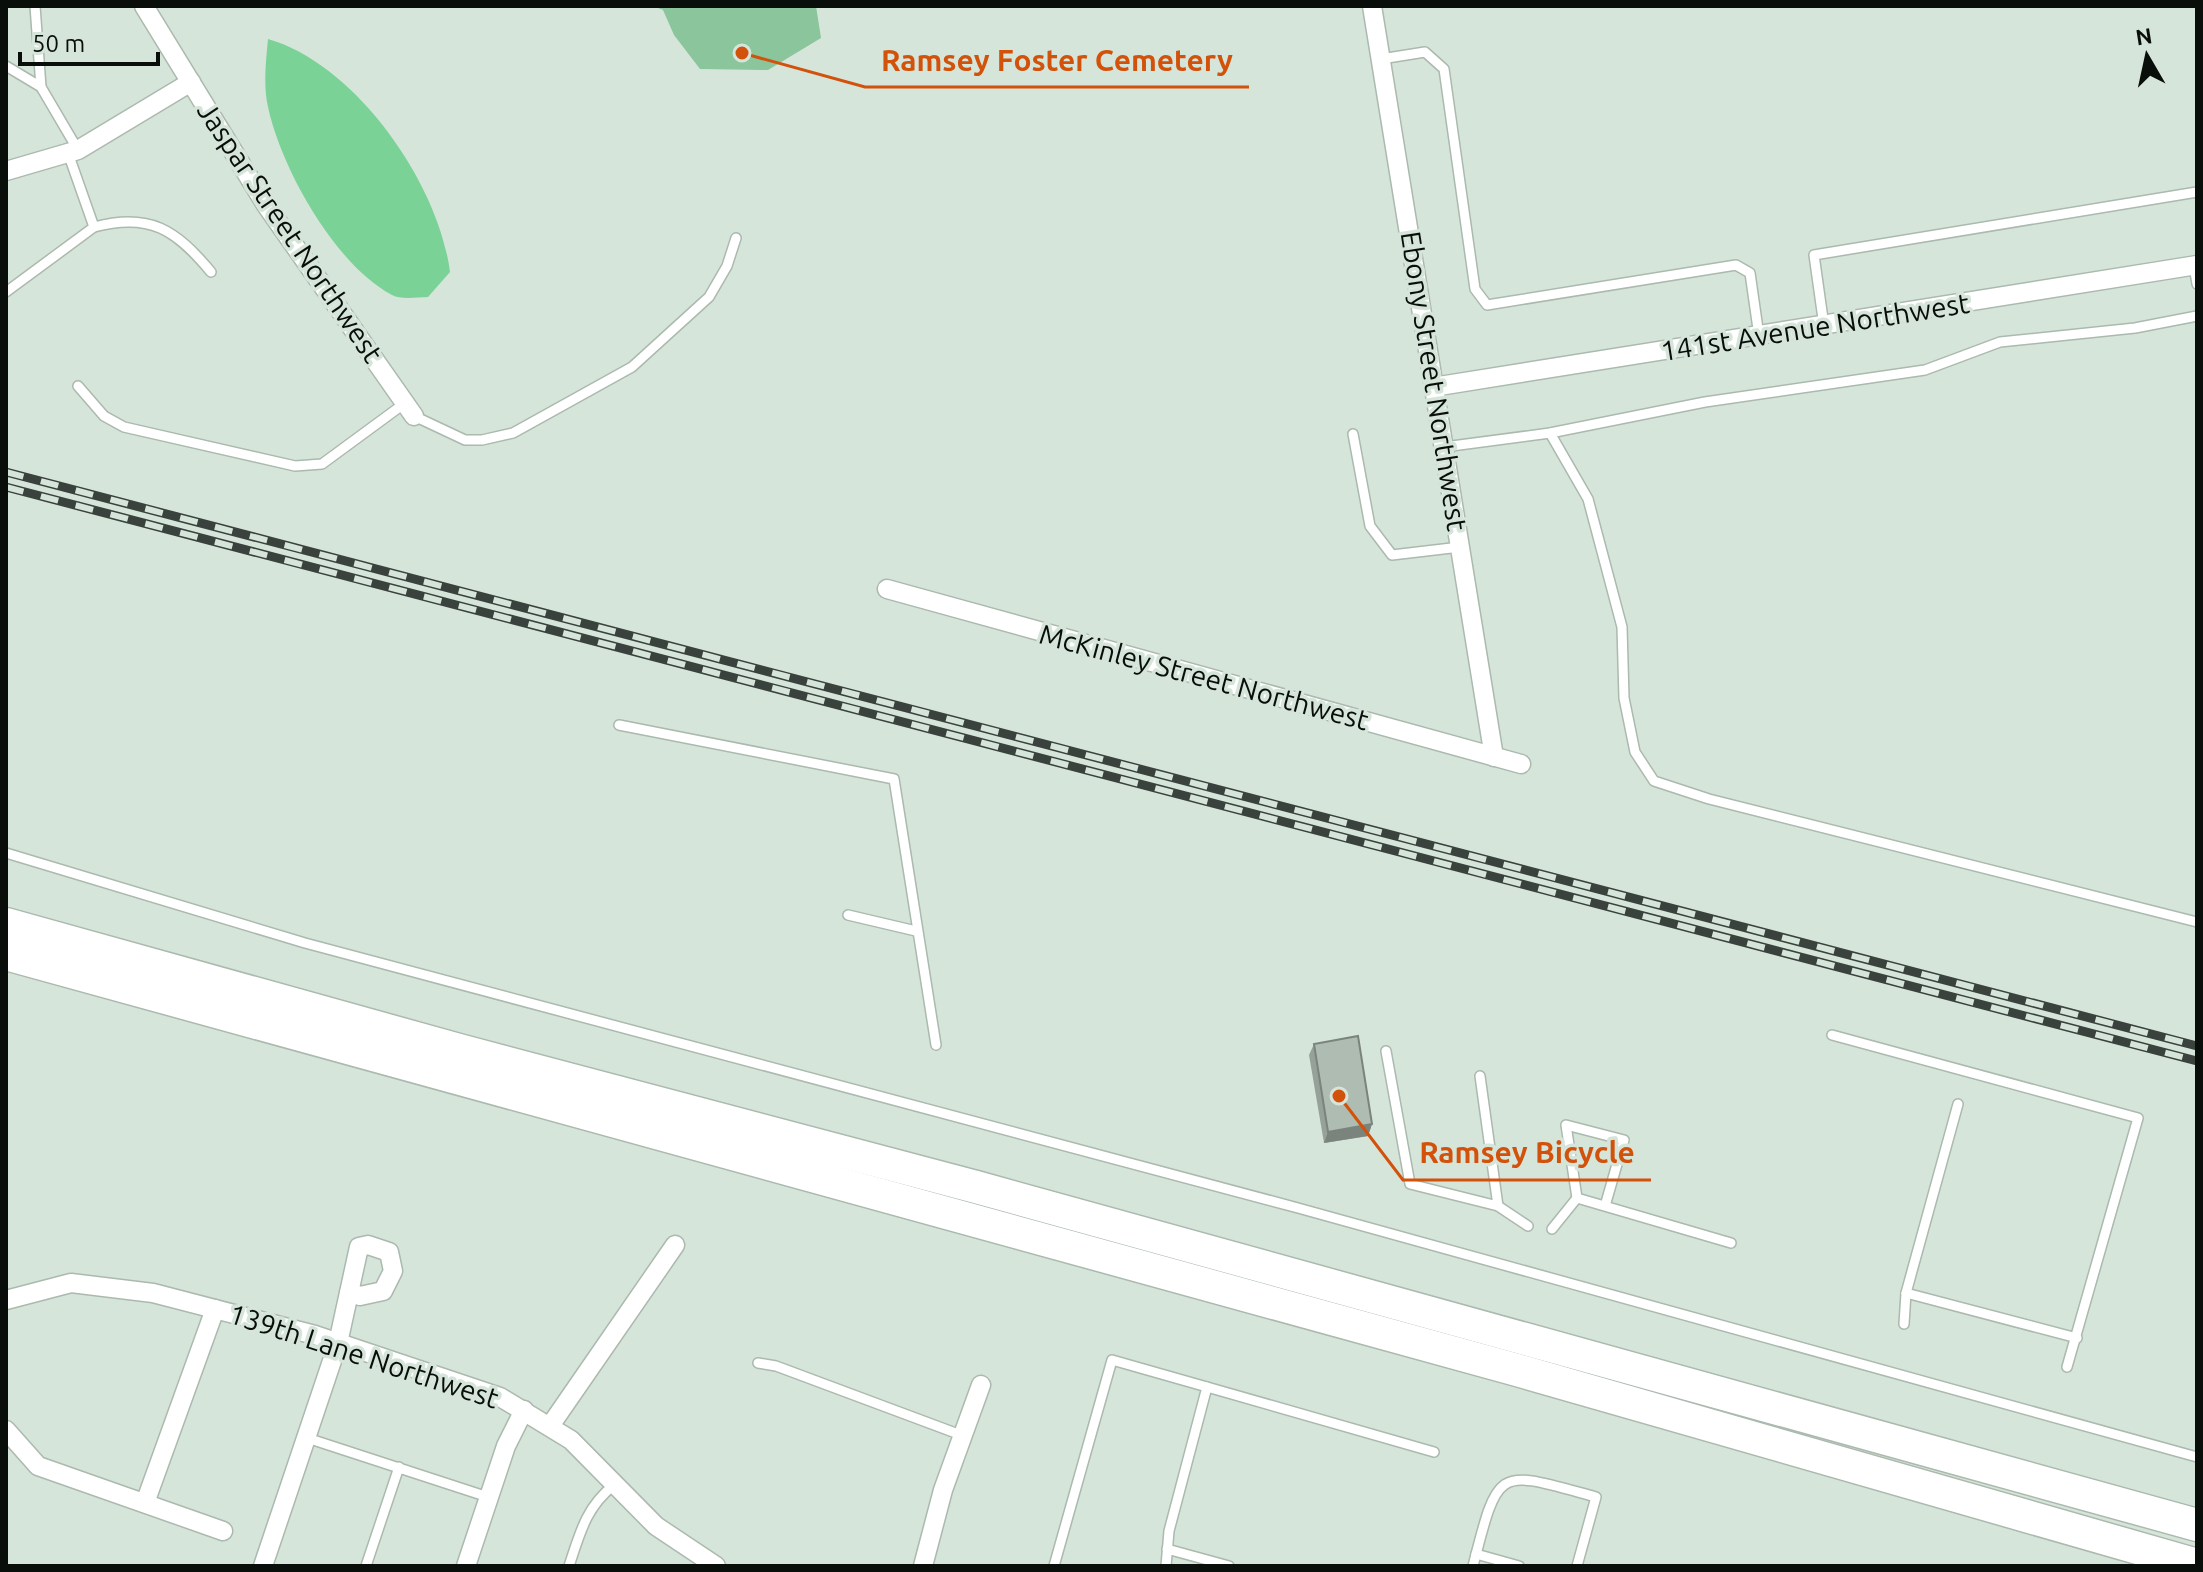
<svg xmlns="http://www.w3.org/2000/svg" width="2203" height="1572" font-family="Ubuntu,sans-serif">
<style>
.green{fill:#8ac59b}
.water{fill:#7bd296}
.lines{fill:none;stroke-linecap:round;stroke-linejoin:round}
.service-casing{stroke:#abb9ae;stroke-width:12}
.minor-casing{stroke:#abb9ae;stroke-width:21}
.motorway-casing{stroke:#abb9ae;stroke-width:35}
.service{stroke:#fff;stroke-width:9}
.minor{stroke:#fff;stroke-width:18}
.motorway{stroke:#fff;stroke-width:32}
.rail-casing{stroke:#3a423d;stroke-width:9}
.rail{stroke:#d6e5da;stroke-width:6;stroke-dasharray:18;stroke-linecap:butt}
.wall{fill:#96a299}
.shaded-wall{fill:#7a847d}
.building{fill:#afbcb2;stroke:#7a847d;stroke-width:2}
.labels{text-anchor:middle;stroke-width:7;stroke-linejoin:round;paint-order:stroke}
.street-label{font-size:28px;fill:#090e0b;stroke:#d6e5da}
.leader{fill:none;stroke:#d2520c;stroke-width:3}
.callout-dot{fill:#d2520c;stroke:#d6e5da;stroke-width:3}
.callout-label{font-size:30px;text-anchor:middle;font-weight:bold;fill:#d2520c;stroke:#d6e5da;stroke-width:7;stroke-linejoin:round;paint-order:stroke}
</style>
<rect width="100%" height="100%" fill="#d6e5da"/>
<path class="green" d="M 653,6 L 816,6 L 821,38 L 768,70 L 700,69 L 674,35 L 663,10 Z"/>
<path class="water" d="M 268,39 C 356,64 439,184 450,272 L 428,297 C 418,297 401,300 392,295 C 335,265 281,168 268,107 C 263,85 266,61 268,39 Z"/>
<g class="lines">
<defs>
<g id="service">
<path d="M 1381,59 L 1425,52 L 1444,69 L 1475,289 L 1487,305 L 1736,265 L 1750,273 L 1759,336"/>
<path d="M 6,66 L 41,87 L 35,6"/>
<path d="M 41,87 L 78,150"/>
<path d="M 94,227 C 150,212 176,230 211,272"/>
<path d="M 2194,266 L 2197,284"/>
<path d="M 6,292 L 94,227 L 68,153"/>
<path d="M 1824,326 L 1814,255 L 2197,192"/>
<path d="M 78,386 L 104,416 L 124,427 L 295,466 L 322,464 L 405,403"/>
<path d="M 414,416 L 465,440 L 482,440 L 513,433 L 632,367 L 709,297 L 727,266 L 736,238"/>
<path d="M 1550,433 L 1588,499 L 1622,627 L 1624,698 L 1635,752 L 1654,781 L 1709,799 L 2197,922"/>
<path d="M 1353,434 L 1370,526 L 1392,555 L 1460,547"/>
<path d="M 1444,447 L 1550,433 L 1705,402 L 1925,370 L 2000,342 L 2135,328 L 2197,316"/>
<path d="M 619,725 L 894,779 L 936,1045"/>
<path d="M 6,853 L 305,943 L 1298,1208 L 2197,1457"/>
<path d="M 848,915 L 916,931"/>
<path d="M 1832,1035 L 2138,1118 L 2067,1367"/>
<path d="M 1386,1051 L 1410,1184 L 1498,1206 L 1528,1226"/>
<path d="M 1480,1076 L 1498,1206"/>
<path d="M 1605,1206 L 1624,1140 L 1566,1125 L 1577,1198 L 1731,1243"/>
<path d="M 1552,1229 L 1577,1198"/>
<path d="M 1906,1293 L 2077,1338"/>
<path d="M 1904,1324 L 1906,1293 L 1958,1104"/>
<path d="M 758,1363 L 776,1366 L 961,1435"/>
<path d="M 1207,1387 L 1434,1452"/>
<path d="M 304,1437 L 488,1497"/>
<path d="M 1167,1549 L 1229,1566"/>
<path d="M 1476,1554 L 1519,1566"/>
<path d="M 366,1566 L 399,1467"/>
<path d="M 569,1566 C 580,1533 586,1507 614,1485"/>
<path d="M 1054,1566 L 1112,1360 L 1207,1387 L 1169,1531 L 1166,1566"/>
<path d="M 1473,1566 C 1499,1464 1497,1470 1596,1497 L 1577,1566"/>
</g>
<g id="minor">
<path d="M 144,6 L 266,205 L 414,416"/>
<path d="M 1372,6 L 1494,757"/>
<path d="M 6,171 L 78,150 L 191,82"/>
<path d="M 1433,387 L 2197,265"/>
<path d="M 887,589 L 1521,764"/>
<path d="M 6,1300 L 71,1283 L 153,1293 L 315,1335 L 500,1397 L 571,1440 L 656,1526 L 716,1566"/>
<path d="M 550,1426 L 675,1245"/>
<path d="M 6,1430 L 38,1466 L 223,1531"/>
<path d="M 145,1503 L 215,1309"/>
<path d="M 263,1566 L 338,1343 L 359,1247 L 368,1245 L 389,1252 L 393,1271 L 383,1291 L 360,1296 L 349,1292"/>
<path d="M 466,1566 L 506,1446 L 524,1410"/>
<path d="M 923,1566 L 943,1490 L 981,1385"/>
</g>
<g id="motorway">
<path d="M 6,924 L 459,1050 L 976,1187 L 2197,1525"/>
<path d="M 6,954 L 1517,1370 L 2197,1565"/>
</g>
</defs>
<use href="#service" class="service-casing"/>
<use href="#minor" class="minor-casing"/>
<use href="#motorway" class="motorway-casing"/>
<use href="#service" class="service"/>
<use href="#minor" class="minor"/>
<use href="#motorway" class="motorway"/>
<defs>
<g id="rail">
<path d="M 6,472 L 2197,1046"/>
<path d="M 6,487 L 2197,1061"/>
</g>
</defs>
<use href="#rail" class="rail-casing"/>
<use href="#rail" class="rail"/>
</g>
<path class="wall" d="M 1314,1044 L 1372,1124 L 1368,1136 L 1324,1143 L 1309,1055 Z"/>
<path class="shaded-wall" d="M 1372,1124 L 1368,1136 L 1324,1143 L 1328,1132 Z"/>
<path class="building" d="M 1358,1036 L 1372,1124 L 1328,1132 L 1314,1044 Z"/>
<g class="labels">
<g class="street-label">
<text transform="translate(290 232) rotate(56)" y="10">Jaspar Street Northwest</text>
<text transform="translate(1815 327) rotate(-9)" y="10">141st Avenue Northwest</text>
<text transform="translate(1434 381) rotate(81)" y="10">Ebony Street Northwest</text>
<text transform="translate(1204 677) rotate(15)" y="10">McKinley Street Northwest</text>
<text transform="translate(364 1356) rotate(18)" y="10">139th Lane Northwest</text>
</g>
</g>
<path class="leader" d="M742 53L865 87H1249M1339 1096L1403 1180H1651"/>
<g class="callout-dot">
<circle cx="742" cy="53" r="8"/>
<circle cx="1339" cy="1096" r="8"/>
</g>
<g class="callout-label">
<text x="1057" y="71">Ramsey Foster Cemetery</text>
<text x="1527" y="1163">Ramsey Bicycle</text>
</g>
<rect width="2203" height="1572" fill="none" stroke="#090e0b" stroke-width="16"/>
<g transform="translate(2147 56) rotate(351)" stroke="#d6e5da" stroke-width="6" paint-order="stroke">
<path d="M0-6L14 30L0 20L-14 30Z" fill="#090e0b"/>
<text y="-12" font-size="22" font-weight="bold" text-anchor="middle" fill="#090e0b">N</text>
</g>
<path d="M20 52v12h138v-12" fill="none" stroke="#090e0b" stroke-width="4"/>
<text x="32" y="52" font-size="24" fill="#090e0b" stroke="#d6e5da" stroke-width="6" paint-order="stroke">50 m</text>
</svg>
